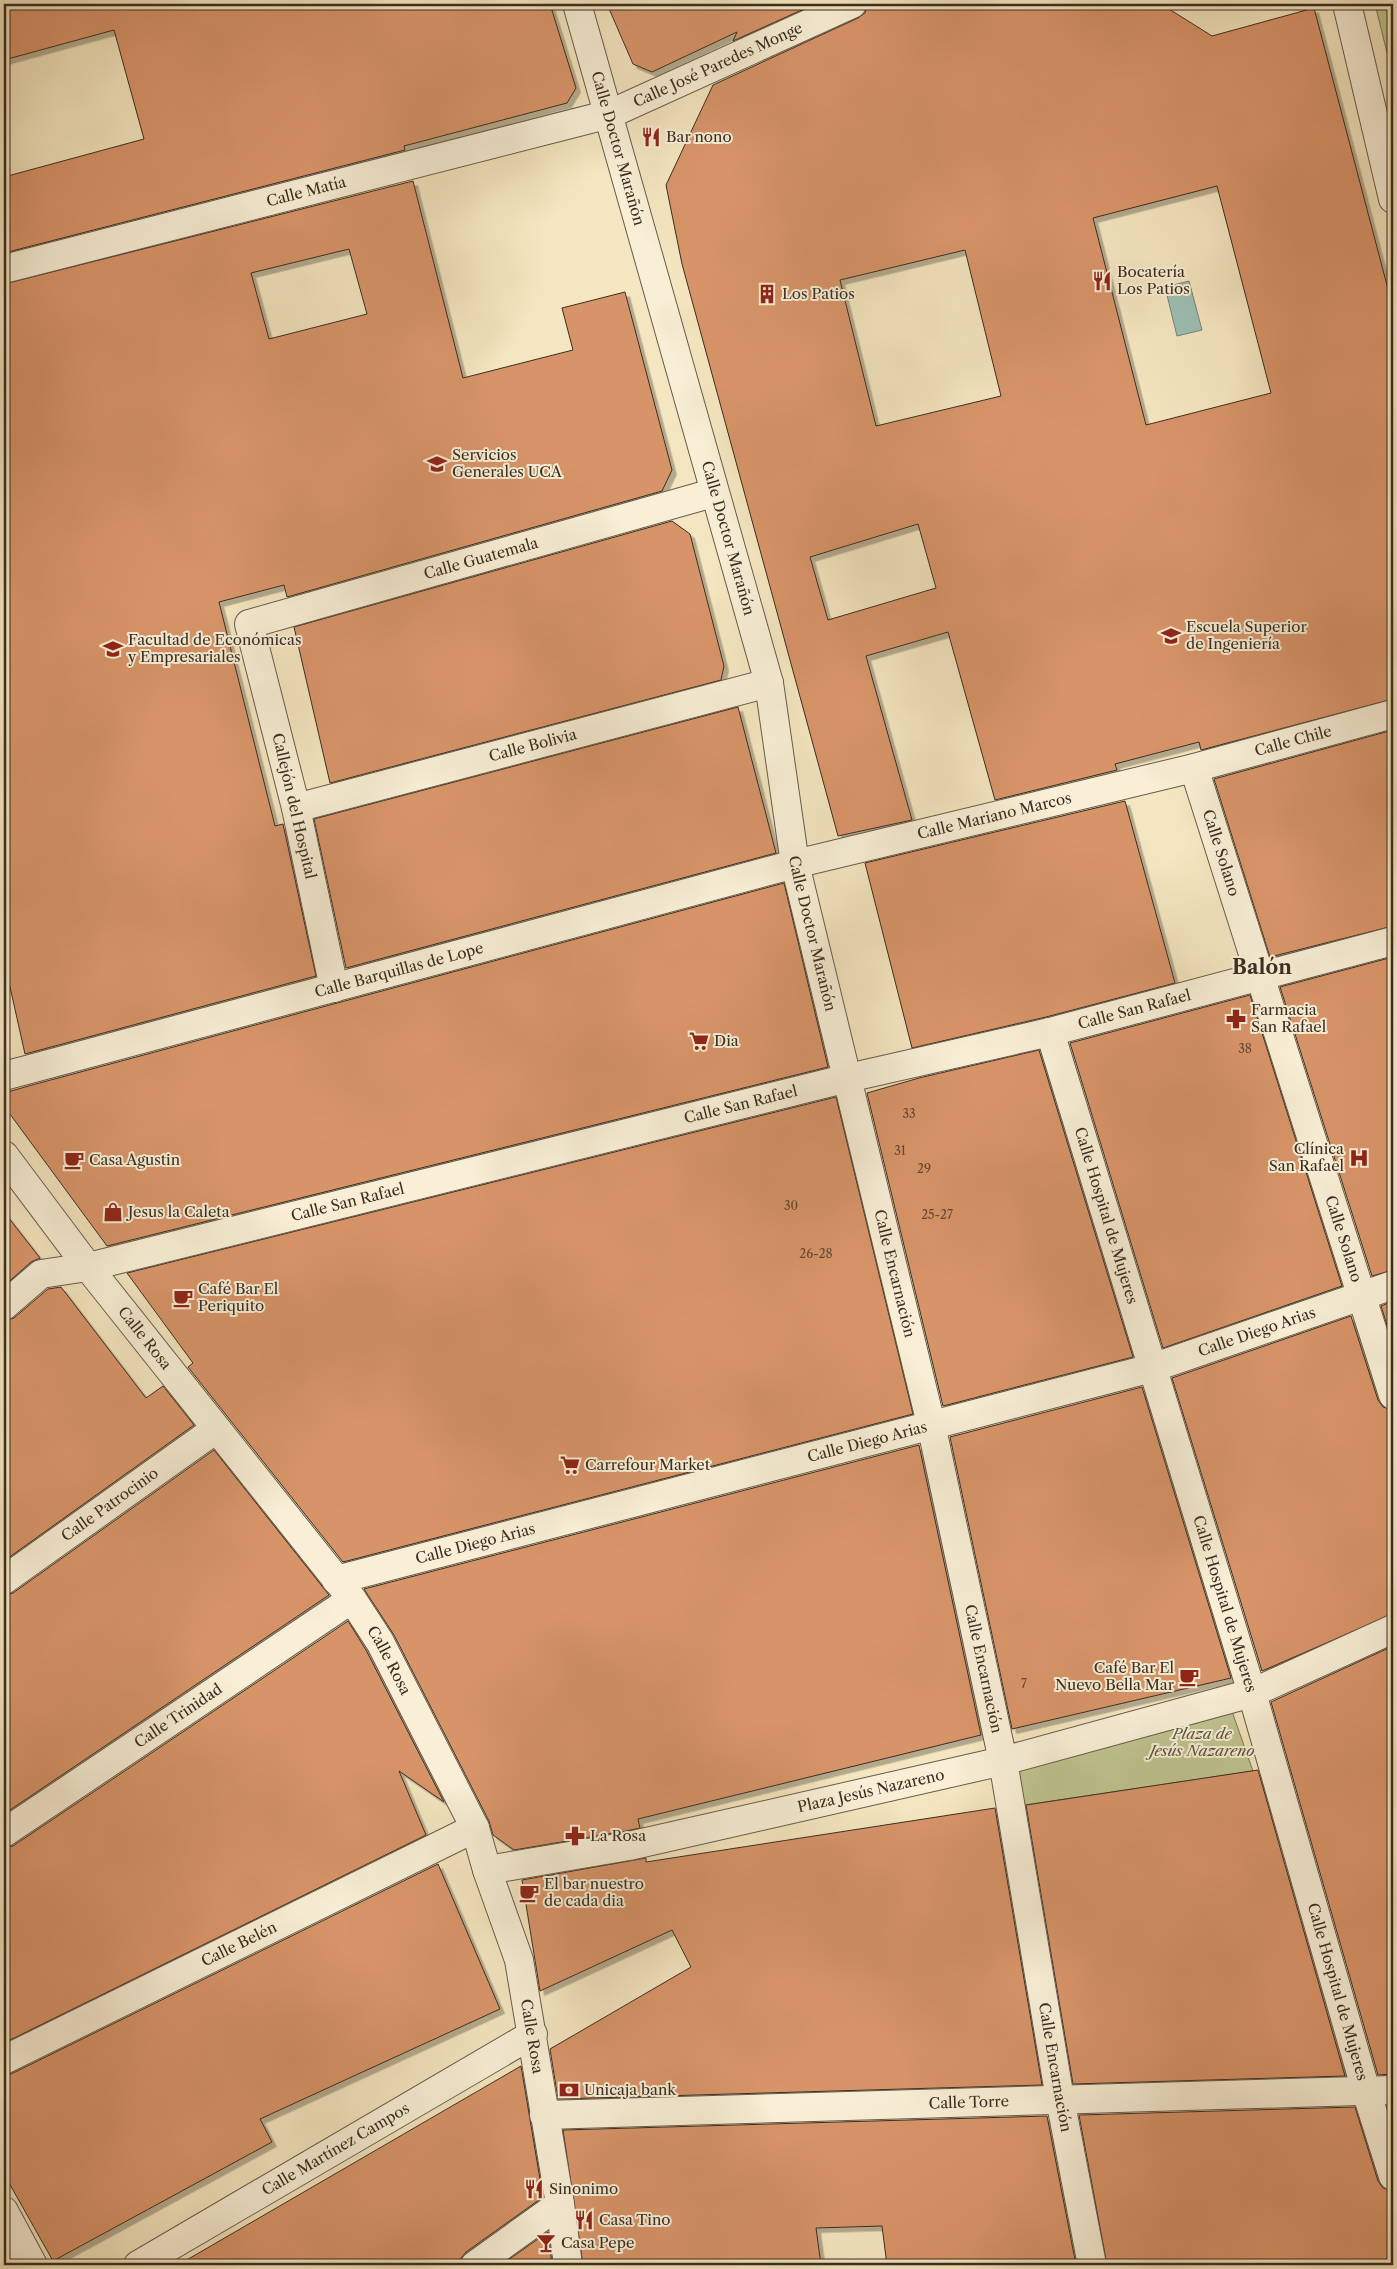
<svg xmlns="http://www.w3.org/2000/svg" width="1397" height="2269" font-family="'Libre Caslon Text',serif">
<style>
.green{fill:#bfc490;stroke:#7c7859}
.water{fill:#9cbfb3;stroke:#758579}
.building{fill:#d89469;stroke:#3a2d22;fill-rule:evenodd;filter:url(#shadow)}
.lines{fill:none;stroke-linecap:round;stroke-linejoin:round}
.street-casing{stroke:#685b4a;stroke-width:30}
.street{stroke:#f8efd6;stroke-width:28}
.labels{text-anchor:middle;stroke-width:4;stroke-linejoin:round;paint-order:stroke}
.number-label{font-size:12px;fill:#624734}
.street-label{font-size:15px;fill:#3a2d22;stroke:#f8efd6}
.poi-label{font-size:15px;fill:#3a2d22;stroke:#f8efd6;text-anchor:start}
.park-label{font-size:15px;font-style:italic;fill:#5b533e;stroke:#f8efd6}
.district-label{font-size:20px;font-weight:bold;fill:#3a2d22;stroke:#f8efd6}
</style>
<defs>
<filter id="shadow"><feDropShadow dx="4.5" dy="4.5" stdDeviation="0" flood-color="#0004"/></filter>
</defs>
<rect width="100%" height="100%" fill="#f4e6c0"/>
<filter id="stains"><feTurbulence type="fractalNoise" baseFrequency=".004" numOctaves="4"/><feColorMatrix values="0 0 0 0 .2 0 0 0 0 .09 0 0 0 0 .02 0 0 0 .5 -.17"/></filter>
<radialGradient id="worn" r=".72"><stop offset=".6" stop-color="#630" stop-opacity="0"/><stop offset="1" stop-color="#630" stop-opacity=".3"/></radialGradient>
<g class="green">
<path d="M 1375,4 L 1393,4 L 1393,77 Z"/>
<path d="M 1228,1700 L 1253,1771 L 1025,1805 L 1014,1758 Z"/>
</g>
<path class="water" d="M 1189,281 L 1202,330 L 1177,336 L 1165,287 Z"/>
<g class="building">
<path d="M 4,4 L 550,4 L 576,88 L 567,103 L 404,146 L 405,150 L 4,253 L 4,177 L 144,139 L 114,30 L 4,60 Z"/>
<path d="M 607,4 L 815,4 L 733,41 L 737,32 L 652,72 L 633,64 Z"/>
<path d="M 867,4 L 1161,4 L 1212,36 L 1314,8 L 1393,308 L 1393,699 L 1201,750 L 1199,742 L 1115,764 L 1117,770 L 995,800 L 948,632 L 866,656 L 912,820 L 838,836 L 682,264 L 666,185 L 713,85 L 858,18 L 865,13 ZM 1217,186 L 1271,393 L 1146,425 L 1093,218 ZM 965,250 L 1001,396 L 876,426 L 840,280 ZM 918,524 L 936,588 L 828,620 L 810,557 Z"/>
<path d="M 413,181 L 463,378 L 573,350 L 562,308 L 625,292 L 672,470 L 662,491 L 287,597 L 284,585 L 219,602 L 275,826 L 283,824 L 316,976 L 25,1054 L 4,960 L 4,284 ZM 349,249 L 367,314 L 269,339 L 251,273 Z"/>
<path d="M 672,521 L 690,534 L 724,666 L 721,680 L 330,783 L 294,627 Z"/>
<path d="M 738,707 L 776,853 L 346,968 L 314,819 Z"/>
<path d="M 1393,730 L 1393,926 L 1270,957 L 1214,779 Z"/>
<path d="M 1125,801 L 1175,983 L 1046,1017 L 912,1048 L 865,863 Z"/>
<path d="M 784,883 L 828,1067 L 107,1246 L 4,1106 L 4,1093 L 32,1085 Z"/>
<path d="M 1393,957 L 1393,1270 L 1372,1276 L 1280,987 Z"/>
<path d="M 1250,995 L 1342,1286 L 1163,1348 L 1070,1043 Z"/>
<path d="M 1039,1050 L 1133,1357 L 943,1406 L 867,1093 L 919,1078 Z"/>
<path d="M 836,1097 L 913,1414 L 343,1562 L 188,1367 L 193,1363 L 127,1273 Z"/>
<path d="M 4,1212 L 40,1258 L 31,1262 L 4,1286 Z"/>
<path d="M 61,1287 L 146,1398 L 163,1386 L 194,1425 L 4,1561 L 4,1321 L 14,1318 L 48,1289 Z"/>
<path d="M 1393,1301 L 1393,1344 L 1381,1306 Z"/>
<path d="M 1351,1316 L 1378,1400 L 1383,1407 L 1393,1410 L 1393,1614 L 1262,1671 L 1172,1378 Z"/>
<path d="M 1142,1387 L 1231,1678 L 1012,1729 L 950,1437 Z"/>
<path d="M 919,1445 L 981,1735 L 638,1819 L 640,1828 L 626,1831 L 514,1850 L 493,1835 L 489,1821 L 394,1635 L 364,1589 Z"/>
<path d="M 214,1450 L 329,1595 L 4,1814 L 4,1595 L 13,1593 Z"/>
<path d="M 348,1621 L 366,1650 L 444,1802 L 399,1771 L 426,1835 L 4,2043 L 4,1848 L 13,1846 Z"/>
<path d="M 1393,1646 L 1393,2074 L 1378,2075 L 1271,1702 Z"/>
<path d="M 1258,1770 L 1345,2076 L 1073,2084 L 1026,1805 Z"/>
<path d="M 995,1808 L 1042,2085 L 558,2099 L 550,2049 L 691,1967 L 672,1930 L 540,1991 L 522,1880 L 646,1858 L 646,1862 Z"/>
<path d="M 438,1864 L 500,2009 L 260,2119 L 272,2142 L 53,2261 L 4,2174 L 4,2076 L 11,2074 Z"/>
<path d="M 521,2066 L 543,2197 L 466,2252 L 461,2258 L 460,2265 L 178,2265 Z"/>
<path d="M 1387,2106 L 1393,2106 L 1393,2125 Z"/>
<path d="M 1355,2107 L 1378,2181 L 1383,2188 L 1393,2191 L 1393,2265 L 1107,2265 L 1079,2115 Z"/>
<path d="M 1047,2116 L 1076,2265 L 887,2265 L 882,2226 L 816,2228 L 821,2265 L 583,2265 L 563,2130 Z"/>
<path d="M 548,2232 L 552,2265 L 501,2265 Z"/>
</g>
<g class="lines">
<defs>
<g id="street">
<path id="s1" d="M 577,4 L 769,683 L 795,864 L 931,1424 L 1003,1761 L 1060,2099 L 1092,2265"/>
<path d="M 1347,4 L 1393,199"/>
<path id="s2" d="M 4,269 L 610,114 L 852,4"/>
<path id="s3" d="M 1194,768 L 1393,1395"/>
<path id="s4" d="M 296,808 L 769,683"/>
<path id="s5" d="M 334,988 L 296,808 L 249,624 L 713,493"/>
<path id="s6" d="M 1050,1032 L 1252,1693 L 1366,2091 L 1393,2176"/>
<path id="s7" d="M 4,1076 L 795,864 L 1194,768 L 1393,714"/>
<path id="s8" d="M 4,1155 L 88,1267 L 352,1599 L 380,1642 L 475,1828 L 487,1870 L 519,1960 L 560,2204 L 568,2265"/>
<path id="s9" d="M 4,1306 L 41,1274 L 88,1267 L 848,1078 L 1050,1032 L 1393,941"/>
<path id="s10" d="M 4,1580 L 216,1429"/>
<path id="s11" d="M 336,1580 L 1152,1368 L 1393,1285"/>
<path id="s12" d="M 4,1833 L 352,1599"/>
<path id="s13" d="M 487,1870 L 629,1846 L 1003,1761 L 1252,1693 L 1393,1629"/>
<path id="s14" d="M 4,2060 L 475,1828"/>
<path id="s15" d="M 544,2115 L 1393,2090"/>
<path d="M 4,2211 L 33,2265"/>
<path d="M 4,2254 L 10,2265"/>
<path id="s16" d="M 138,2265 L 533,2034"/>
<path d="M 475,2265 L 560,2204"/>
</g>
</defs>
<use href="#street" class="street-casing"/>
<use href="#street" class="street"/>
</g>
<defs>
<symbol id="restaurant-bare" viewBox="-9 -9 18 18"><path d="M-5-6h1v4h1v-4h1v4h1v-4h1v5L-1.5 .5V6h-2V.5L-5-1ZM5-6V6H3V1.5H1.5Q1.5-4 5-6Z" fill="#8f2418" stroke="#f8efd6" stroke-width="2.5" paint-order="stroke"/></symbol>
<symbol id="building-bare" viewBox="-9 -9 18 18"><path d="M-4-6H4V6H1V3H-1V6H-4ZM-2.5-4.3h1.7v1.8h-1.7ZM.8-4.3h1.7v1.8H.8ZM-2.5-1h1.7V.8h-1.7ZM.8-1h1.7V.8H.8Z" fill="#8f2418" stroke="#f8efd6" stroke-width="2.5" paint-order="stroke"/></symbol>
<symbol id="university-bare" viewBox="-9 -9 18 18"><path d="M0-5L7-2L0 1L-7-2ZM-4 1L0 2.5L4 1V4Q0 6-4 4Z" fill="#8f2418" stroke="#f8efd6" stroke-width="2.5" paint-order="stroke"/></symbol>
<symbol id="pharmacy-bare" viewBox="-9 -9 18 18"><path d="M-2-6h4v4h4v4h-4v4h-4v-4h-4v-4h4Z" fill="#8f2418" stroke="#f8efd6" stroke-width="2.5" paint-order="stroke"/></symbol>
<symbol id="supermarket-bare" viewBox="-9 -9 18 18"><path d="M-6-5.5h2.5l.6 2H6L4.5 2H-2.5L-4.4-4H-6ZM-1.5 3.2a1.3 1.3 0 1 0 .1 0ZM3 3.2a1.3 1.3 0 1 0 .1 0Z" fill="#8f2418" stroke="#f8efd6" stroke-width="2.5" paint-order="stroke"/></symbol>
<symbol id="hospital-bare" viewBox="-9 -9 18 18"><path d="M-5-5h3v3.5h4V-5h3V5h-3V1.5h-4V5h-3Z" fill="#8f2418" stroke="#f8efd6" stroke-width="2.5" paint-order="stroke"/></symbol>
<symbol id="cafe-bare" viewBox="-9 -9 18 18"><path d="M-5.5-4.5H6V0H3Q3 3.5 0 3.5H-2.5Q-5.5 3.5-5.5 0ZM3-3.2v2h1.7v-2ZM-6 4.5H4V6H-6Z" fill="#8f2418" stroke="#f8efd6" stroke-width="2.5" paint-order="stroke"/></symbol>
<symbol id="shop-bare" viewBox="-9 -9 18 18"><path d="M-5-2.5h2.3a2.7 3.5 0 0 1 5.4 0H5L5.5 6h-11ZM-1.5-2.5h3a1.5 2.3 0 0 0-3 0Z" fill="#8f2418" stroke="#f8efd6" stroke-width="2.5" paint-order="stroke"/></symbol>
<symbol id="bank-bare" viewBox="-9 -9 18 18"><path d="M-6-4H6V4H-6ZM0-2.3a2.3 2.3 0 1 0 0 4.6a2.3 2.3 0 1 0 0-4.6Z" fill="#8f2418" stroke="#f8efd6" stroke-width="2.5" paint-order="stroke"/></symbol>
<symbol id="bar-bare" viewBox="-9 -9 18 18"><path d="M-6-5H6L.8 .8V4.5H3.5V6h-7V4.5H-.8V.8Z" fill="#8f2418" stroke="#f8efd6" stroke-width="2.5" paint-order="stroke"/></symbol>
</defs>
<g fill-rule="evenodd">
<use href="#restaurant-bare" x="637" y="123" width="28" height="28"/>
<use href="#restaurant-bare" x="1088" y="267" width="28" height="28"/>
<use href="#building-bare" x="753" y="280" width="28" height="28"/>
<use href="#university-bare" x="423" y="450" width="28" height="28"/>
<use href="#university-bare" x="1157" y="622" width="28" height="28"/>
<use href="#university-bare" x="99" y="635" width="28" height="28"/>
<use href="#pharmacy-bare" x="1222" y="1005" width="28" height="28"/>
<use href="#supermarket-bare" x="685" y="1027" width="28" height="28"/>
<use href="#hospital-bare" x="1345" y="1144" width="28" height="28"/>
<use href="#cafe-bare" x="60" y="1146" width="28" height="28"/>
<use href="#shop-bare" x="99" y="1198" width="28" height="28"/>
<use href="#cafe-bare" x="169" y="1284" width="28" height="28"/>
<use href="#supermarket-bare" x="556" y="1451" width="28" height="28"/>
<use href="#cafe-bare" x="1175" y="1663" width="28" height="28"/>
<use href="#pharmacy-bare" x="561" y="1822" width="28" height="28"/>
<use href="#cafe-bare" x="515" y="1879" width="28" height="28"/>
<use href="#bank-bare" x="555" y="2076" width="28" height="28"/>
<use href="#restaurant-bare" x="520" y="2175" width="28" height="28"/>
<use href="#restaurant-bare" x="570" y="2206" width="28" height="28"/>
<use href="#bar-bare" x="532" y="2229" width="28" height="28"/>
</g>
<g class="labels">
<g class="number-label">
<text x="1245" y="1053">38</text>
<text x="909" y="1118">33</text>
<text x="900" y="1155">31</text>
<text x="924" y="1173">29</text>
<text x="791" y="1210">30</text>
<text x="937" y="1219">25-27</text>
<text x="816" y="1258">26-28</text>
<text x="1024" y="1688">7</text>
</g>
<g class="street-label">
<text dy="5" stroke="none"><textPath href="#s2" startOffset="744">Calle José Paredes Monge</textPath></text>
<text dy="5" stroke="none"><textPath href="#s1" startOffset="150">Calle Doctor Marañón</textPath></text>
<text dy="5" stroke="none"><textPath href="#s2" startOffset="312">Calle Matía</textPath></text>
<text dy="5" stroke="none"><textPath href="#s1" startOffset="555">Calle Doctor Marañón</textPath></text>
<text dy="5" stroke="none"><textPath href="#s5" startOffset="615">Calle Guatemala</textPath></text>
<text dy="5" stroke="none"><textPath href="#s7" startOffset="1332">Calle Chile</textPath></text>
<text dy="5" stroke="none"><textPath href="#s4" startOffset="245">Calle Bolivia</textPath></text>
<text transform="translate(294 806) rotate(77)" y="5">Callejón del Hospital</text>
<text dy="5" stroke="none"><textPath href="#s7" startOffset="1024">Calle Mariano Marcos</textPath></text>
<text dy="5" stroke="none"><textPath href="#s3" startOffset="89">Calle Solano</textPath></text>
<text dy="5" stroke="none"><textPath href="#s1" startOffset="960">Calle Doctor Marañón</textPath></text>
<text dy="5" stroke="none"><textPath href="#s7" startOffset="409">Calle Barquillas de Lope</textPath></text>
<text dy="5" stroke="none"><textPath href="#s9" startOffset="1174">Calle San Rafael</textPath></text>
<text dy="5" stroke="none"><textPath href="#s9" startOffset="769">Calle San Rafael</textPath></text>
<text dy="5" stroke="none"><textPath href="#s9" startOffset="364">Calle San Rafael</textPath></text>
<text dy="5" stroke="none"><textPath href="#s6" startOffset="192">Calle Hospital de Mujeres</textPath></text>
<text dy="5" stroke="none"><textPath href="#s3" startOffset="494">Calle Solano</textPath></text>
<text dy="5" stroke="none"><textPath href="#s1" startOffset="1310">Calle Encarnación</textPath></text>
<text dy="5" stroke="none"><textPath href="#s11" startOffset="954">Calle Diego Arias</textPath></text>
<text dy="5" stroke="none"><textPath href="#s8" startOffset="231">Calle Rosa</textPath></text>
<text dy="5" stroke="none"><textPath href="#s11" startOffset="549">Calle Diego Arias</textPath></text>
<text dy="5" stroke="none"><textPath href="#s10" startOffset="130">Calle Patrocinio</textPath></text>
<text dy="5" stroke="none"><textPath href="#s11" startOffset="144">Calle Diego Arias</textPath></text>
<text dy="5" stroke="none"><textPath href="#s6" startOffset="598">Calle Hospital de Mujeres</textPath></text>
<text dy="5" stroke="none"><textPath href="#s8" startOffset="636">Calle Rosa</textPath></text>
<text dy="5" stroke="none"><textPath href="#s1" startOffset="1715">Calle Encarnación</textPath></text>
<text dy="5" stroke="none"><textPath href="#s12" startOffset="210">Calle Trinidad</textPath></text>
<text dy="5" stroke="none"><textPath href="#s13" startOffset="392">Plaza Jesús Nazareno</textPath></text>
<text dy="5" stroke="none"><textPath href="#s14" startOffset="262">Calle Belén</textPath></text>
<text dy="5" stroke="none"><textPath href="#s6" startOffset="1002">Calle Hospital de Mujeres</textPath></text>
<text dy="5" stroke="none"><textPath href="#s8" startOffset="1041">Calle Rosa</textPath></text>
<text dy="5" stroke="none"><textPath href="#s1" startOffset="2120">Calle Encarnación</textPath></text>
<text dy="5" stroke="none"><textPath href="#s15" startOffset="425">Calle Torre</textPath></text>
<text dy="5" stroke="none"><textPath href="#s16" startOffset="229">Calle Martínez Campos</textPath></text>
</g>
<g class="poi-label">
<text x="666" y="142">Bar nono</text>
<text x="1117" y="277">Bocatería<tspan x="1117" dy="17">Los Patios</tspan></text>
<text x="782" y="299">Los Patios</text>
<text x="452" y="460">Servicios<tspan x="452" dy="17">Generales UCA</tspan></text>
<text x="1186" y="632">Escuela Superior<tspan x="1186" dy="17">de Ingeniería</tspan></text>
<text x="128" y="645">Facultad de Económicas<tspan x="128" dy="17">y Empresariales</tspan></text>
<text x="1251" y="1015">Farmacia<tspan x="1251" dy="17">San Rafael</tspan></text>
<text x="714" y="1046">Dia</text>
<text x="1344" y="1154" text-anchor="end">Clínica<tspan x="1344" dy="17">San Rafael</tspan></text>
<text x="89" y="1165">Casa Agustin</text>
<text x="128" y="1217">Jesus la Caleta</text>
<text x="198" y="1294">Café Bar El<tspan x="198" dy="17">Periquito</tspan></text>
<text x="585" y="1470">Carrefour Market</text>
<text x="1174" y="1673" text-anchor="end">Café Bar El<tspan x="1174" dy="17">Nuevo Bella Mar</tspan></text>
<text x="590" y="1841">La Rosa</text>
<text x="544" y="1889">El bar nuestro<tspan x="544" dy="17">de cada dia</tspan></text>
<text x="584" y="2095">Unicaja bank</text>
<text x="549" y="2194">Sinonimo</text>
<text x="599" y="2225">Casa Tino</text>
<text x="561" y="2248">Casa Pepe</text>
</g>
<g class="park-label">
<text x="1202" y="1739">Plaza de<tspan x="1202" dy="17">Jesús Nazareno</tspan></text>
</g>
<g class="district-label">
<text x="1262" y="974">Balón</text>
</g>
</g>
<rect width="1397" height="2269" fill="none" stroke="#f4e6c0" stroke-width="20"/>
<rect x="5" y="5" width="1387" height="2259" fill="none" stroke="#3a2d22" stroke-width="2.5"/>
<rect x="10" y="10" width="1377" height="2249" fill="none" stroke="#3a2d22"/>
<rect width="100%" height="100%" filter="url(#stains)"/>
<rect width="100%" height="100%" fill="url(#worn)"/>
</svg>
